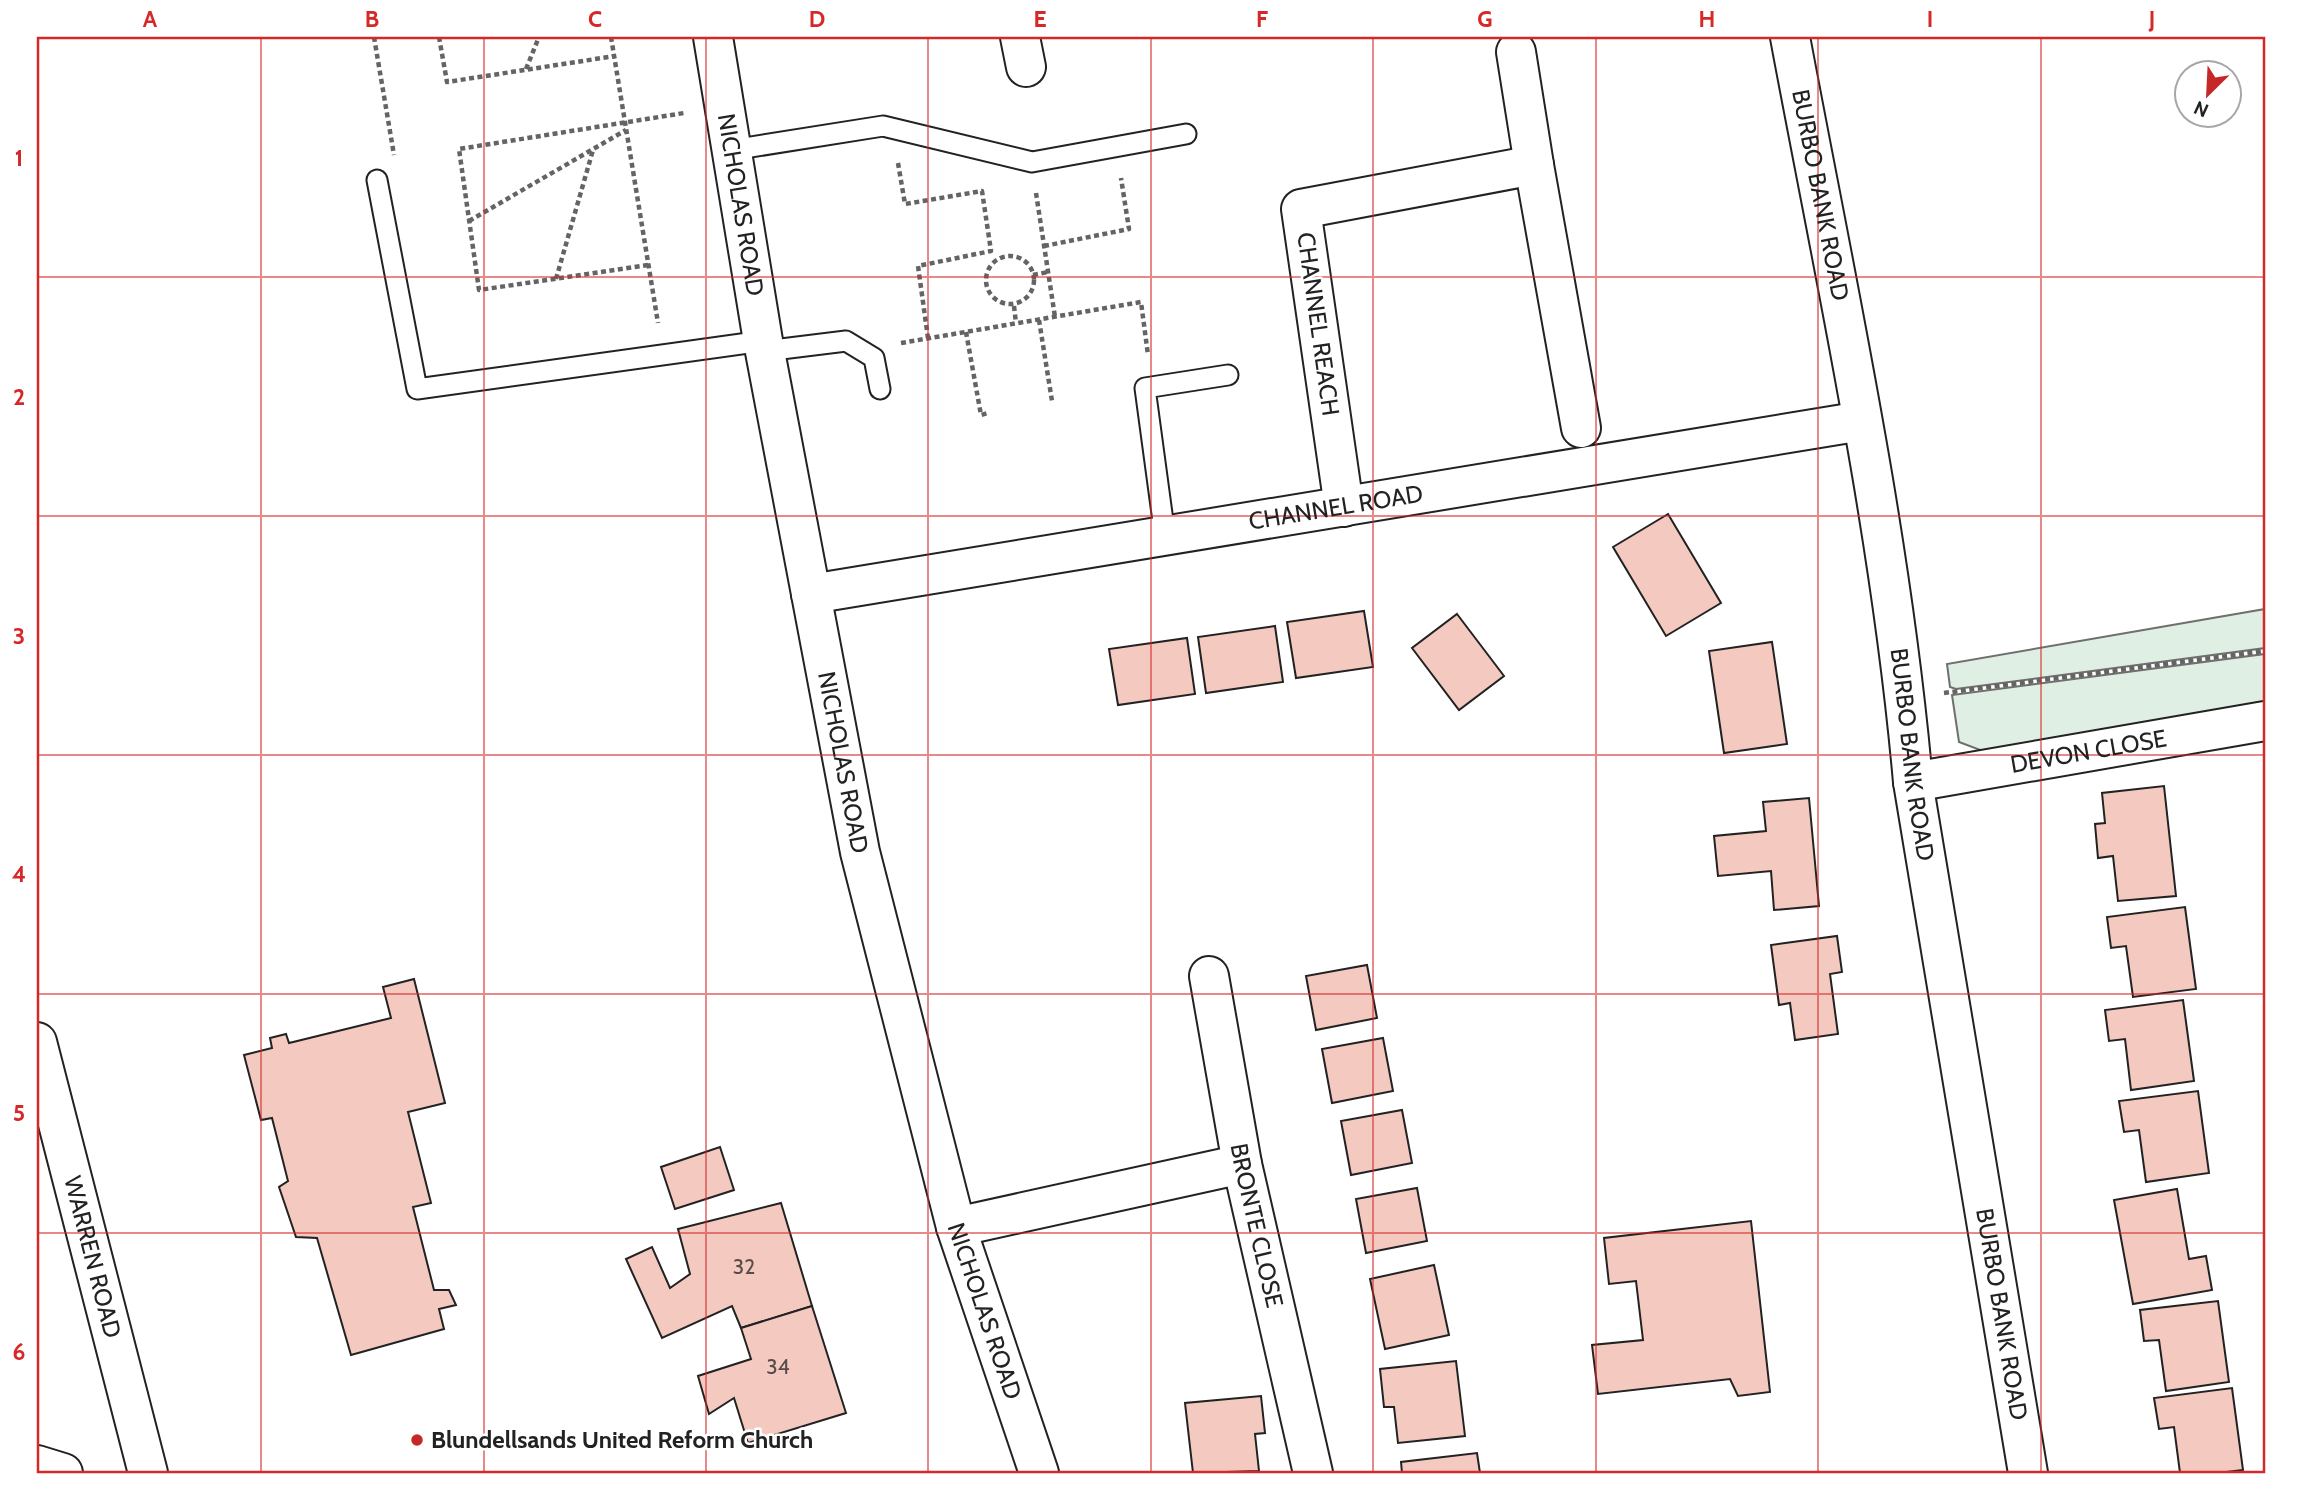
<svg xmlns="http://www.w3.org/2000/svg" width="2302" height="1510" font-family="Cabin,sans-serif">
<style>
.green{fill:#e0efe3;stroke:#6f6f6f;stroke-width:2}
.building{fill:#f3c9c0;stroke:#222;stroke-width:2}
.lines{fill:none;stroke-linecap:round;stroke-linejoin:round}
.service-casing{stroke:#222;stroke-width:23}
.minor-casing{stroke:#222;stroke-width:42}
.path{stroke:#646464;stroke-width:4.5;stroke-dasharray:5 3.5;stroke-linecap:butt}
.service{stroke:#fff;stroke-width:19}
.minor{stroke:#fff;stroke-width:38}
.grid{fill:none;stroke:#d62828;stroke-width:2;stroke-opacity:0.55}
.poi-dot{fill:#c62828;stroke:#fff;stroke-width:2.5}
.labels{text-anchor:middle;stroke-width:5;stroke-linejoin:round;paint-order:stroke}
.number-label{font-size:21px;fill:#564c4a}
.street-label{font-size:24px;fill:#222;stroke:#fff}
.poi-label{font-size:24px;font-weight:bold;fill:#222;stroke:#fff;text-anchor:start}
.neatline{fill:none;stroke:#d62828;stroke-width:2.5}
.grid-label{font-size:23px;text-anchor:middle;font-weight:bold;fill:#d62828}
</style>
<rect width="100%" height="100%" fill="#fff"/>
<g class="green">
<path d="M 2265,609 L 2265,648 L 1956,689 L 1950,687 L 1947,664 Z"/>
<path d="M 2265,654 L 2265,706 L 1988,753 L 1959,742 L 1952,695 Z"/>
</g>
<g class="building">
<path d="M 1668,514 L 1721,603 L 1666,636 L 1613,547 Z"/>
<path d="M 1364,611 L 1373,667 L 1296,678 L 1287,622 Z"/>
<path d="M 1457,614 L 1504,676 L 1459,710 L 1412,648 Z"/>
<path d="M 1275,626 L 1283,682 L 1206,693 L 1198,637 Z"/>
<path d="M 1187,638 L 1195,694 L 1118,705 L 1109,649 Z"/>
<path d="M 1772,642 L 1787,744 L 1724,753 L 1709,651 Z"/>
<path d="M 2164,786 L 2176,896 L 2118,901 L 2113,856 L 2098,858 L 2095,824 L 2105,823 L 2102,793 Z"/>
<path d="M 1809,798 L 1819,906 L 1774,910 L 1771,871 L 1718,876 L 1714,836 L 1766,831 L 1763,802 Z"/>
<path d="M 2185,907 L 2196,989 L 2133,997 L 2126,946 L 2111,948 L 2107,917 Z"/>
<path d="M 1837,936 L 1842,972 L 1830,974 L 1838,1034 L 1795,1040 L 1790,1003 L 1779,1005 L 1771,945 Z"/>
<path d="M 1367,965 L 1377,1018 L 1316,1030 L 1306,976 Z"/>
<path d="M 414,979 L 445,1103 L 408,1112 L 431,1203 L 413,1207 L 434,1290 L 449,1290 L 456,1305 L 439,1309 L 444,1329 L 351,1355 L 317,1238 L 296,1237 L 279,1187 L 288,1181 L 272,1118 L 261,1120 L 244,1055 L 272,1048 L 270,1038 L 286,1034 L 289,1043 L 391,1018 L 383,987 Z"/>
<path d="M 2183,1000 L 2194,1081 L 2131,1090 L 2125,1039 L 2109,1041 L 2105,1010 Z"/>
<path d="M 1383,1038 L 1393,1091 L 1332,1103 L 1322,1049 Z"/>
<path d="M 2198,1091 L 2209,1173 L 2146,1182 L 2139,1130 L 2124,1132 L 2119,1101 Z"/>
<path d="M 1402,1110 L 1412,1163 L 1351,1175 L 1341,1121 Z"/>
<path d="M 720,1147 L 734,1190 L 675,1209 L 661,1167 Z"/>
<path d="M 1417,1188 L 1427,1241 L 1366,1253 L 1356,1199 Z"/>
<path d="M 2177,1189 L 2189,1259 L 2206,1256 L 2212,1290 L 2133,1304 L 2114,1200 Z"/>
<path d="M 781,1203 L 812,1306 L 741,1328 L 732,1306 L 662,1338 L 626,1259 L 652,1247 L 670,1288 L 690,1274 L 678,1229 Z"/>
<path d="M 1751,1221 L 1770,1392 L 1738,1396 L 1730,1379 L 1598,1394 L 1592,1345 L 1643,1340 L 1636,1281 L 1609,1284 L 1604,1238 Z"/>
<path d="M 1434,1265 L 1449,1335 L 1385,1349 L 1370,1279 Z"/>
<path d="M 2218,1301 L 2229,1382 L 2166,1391 L 2159,1340 L 2144,1341 L 2140,1310 Z"/>
<path d="M 812,1306 L 846,1413 L 748,1443 L 734,1398 L 709,1414 L 698,1376 L 751,1359 L 741,1328 Z"/>
<path d="M 1456,1361 L 1465,1436 L 1398,1443 L 1394,1407 L 1384,1407 L 1380,1369 Z"/>
<path d="M 2232,1388 L 2243,1470 L 2218,1473 L 2180,1473 L 2174,1427 L 2159,1429 L 2154,1398 Z"/>
<path d="M 1261,1396 L 1265,1433 L 1255,1434 L 1259,1471 L 1193,1473 L 1185,1403 Z"/>
<path d="M 1477,1453 L 1480,1473 L 1402,1473 L 1401,1462 Z"/>
</g>
<g class="lines">
<defs>
<g id="service">
<path d="M 732,150 L 883,126 L 1032,162 L 1186,134"/>
<path d="M 377,180 L 417,389 L 763,341"/>
<path d="M 765,351 L 846,341 L 874,358 L 880,389"/>
<path d="M 1165,536 L 1145,388 L 1228,375"/>
</g>
<g id="minor">
<path id="s1" d="M 713,37 L 763,341 L 860,852 L 956,1227 L 1039,1473"/>
<path d="M 1020,37 L 1026,67"/>
<path id="s2" d="M 1790,37 C 1836,283 1891,532 1913,782 L 2028,1473"/>
<path d="M 1516,52 L 1534,165 L 1581,428"/>
<path d="M 1344,507 L 1301,209 L 1534,165"/>
<path id="s3" d="M 811,594 L 1862,421"/>
<path id="s4" d="M 1913,782 L 2265,721"/>
<path id="s5" d="M 1209,976 L 1242,1164 L 1313,1473"/>
<path id="s6" d="M 37,1042 L 148,1473"/>
<path d="M 956,1227 L 1242,1164"/>
<path d="M 37,1465 L 63,1473"/>
</g>
</defs>
<use href="#service" class="service-casing"/>
<use href="#minor" class="minor-casing"/>
<g class="path">
<path d="M 374,37 L 394,155"/>
<path d="M 439,37 L 447,82 L 615,56"/>
<path d="M 611,37 L 658,323"/>
<path d="M 526,69 L 539,37"/>
<path d="M 898,163 L 905,204 L 982,191 L 991,251 L 918,266 L 928,338"/>
<path d="M 1036,193 L 1055,317"/>
<path d="M 469,221 L 626,130"/>
<path d="M 1044,246 L 1129,229 L 1121,178"/>
<circle cx="1010" cy="280" r="24"/>
<path d="M 648,265 L 479,290 L 459,149 L 684,113"/>
<path d="M 1033,275 L 1048,272"/>
<path d="M 556,279 L 593,150"/>
<path d="M 1014,306 L 1016,323"/>
<path d="M 1039,320 L 1052,401"/>
<path d="M 966,332 L 981,415 L 988,413"/>
<path d="M 901,343 L 1141,302 L 1148,355"/>
<path d="M 1944,693 L 2265,651"/>
</g>
<use href="#service" class="service"/>
<use href="#minor" class="minor"/>
</g>
<path class="grid" d="M 261,37 L 261,1473M 484,37 L 484,1473M 706,37 L 706,1473M 928,37 L 928,1473M 1151,37 L 1151,1473M 1373,37 L 1373,1473M 1596,37 L 1596,1473M 1818,37 L 1818,1473M 2041,37 L 2041,1473M 37,277 L 2265,277M 37,516 L 2265,516M 37,755 L 2265,755M 37,994 L 2265,994M 37,1233 L 2265,1233"/>
<circle class="poi-dot" cx="417" cy="1440" r="7"/>
<g class="labels">
<g class="number-label">
<text x="744" y="1274">32</text>
<text x="778" y="1374">34</text>
</g>
<g class="street-label">
<text dy="8" stroke="none"><textPath href="#s2" startOffset="161">BURBO BANK ROAD</textPath></text>
<text dy="8" stroke="none"><textPath href="#s1" startOffset="170">NICHOLAS ROAD</textPath></text>
<text transform="translate(1318 324) rotate(82)" y="8">CHANNEL REACH</text>
<text dy="8" stroke="none"><textPath href="#s3" startOffset="532">CHANNEL ROAD</textPath></text>
<text dy="8" stroke="none"><textPath href="#s4" startOffset="178">DEVON CLOSE</textPath></text>
<text dy="8" stroke="none"><textPath href="#s2" startOffset="728">BURBO BANK ROAD</textPath></text>
<text dy="8" stroke="none"><textPath href="#s1" startOffset="737">NICHOLAS ROAD</textPath></text>
<text dy="8" stroke="none"><textPath href="#s5" startOffset="254">BRONTE CLOSE</textPath></text>
<text dy="8" stroke="none"><textPath href="#s6" startOffset="222">WARREN ROAD</textPath></text>
<text dy="8" stroke="none"><textPath href="#s1" startOffset="1304">NICHOLAS ROAD</textPath></text>
<text dy="8" stroke="none"><textPath href="#s2" startOffset="1295">BURBO BANK ROAD</textPath></text>
</g>
<g class="poi-label">
<text x="431" y="1448">Blundellsands United Reform Church</text>
</g>
</g>
<rect width="2302" height="1510" fill="none" stroke="#ffffff" stroke-width="77"/>
<g transform="translate(2208 94) rotate(204)"><circle r="33" fill="#ffffff" stroke="#a7a7a7" stroke-width="2"/>
<path d="M0-5L12 26L0 18L-12 26Z" fill="#c62828"/>
<text y="-10" font-size="19" font-weight="bold" text-anchor="middle" fill="#222222">N</text>
</g>
<rect x="38" y="38" width="2226" height="1434" class="neatline"/>
<g class="grid-label">
<text x="150" y="27">A</text>
<text x="372" y="27">B</text>
<text x="595" y="27">C</text>
<text x="817" y="27">D</text>
<text x="1040" y="27">E</text>
<text x="1262" y="27">F</text>
<text x="1485" y="27">G</text>
<text x="1707" y="27">H</text>
<text x="1930" y="27">I</text>
<text x="2152" y="27">J</text>
<text x="19" y="166">1</text>
<text x="19" y="405">2</text>
<text x="19" y="644">3</text>
<text x="19" y="882">4</text>
<text x="19" y="1121">5</text>
<text x="19" y="1360">6</text>
</g>
</svg>
